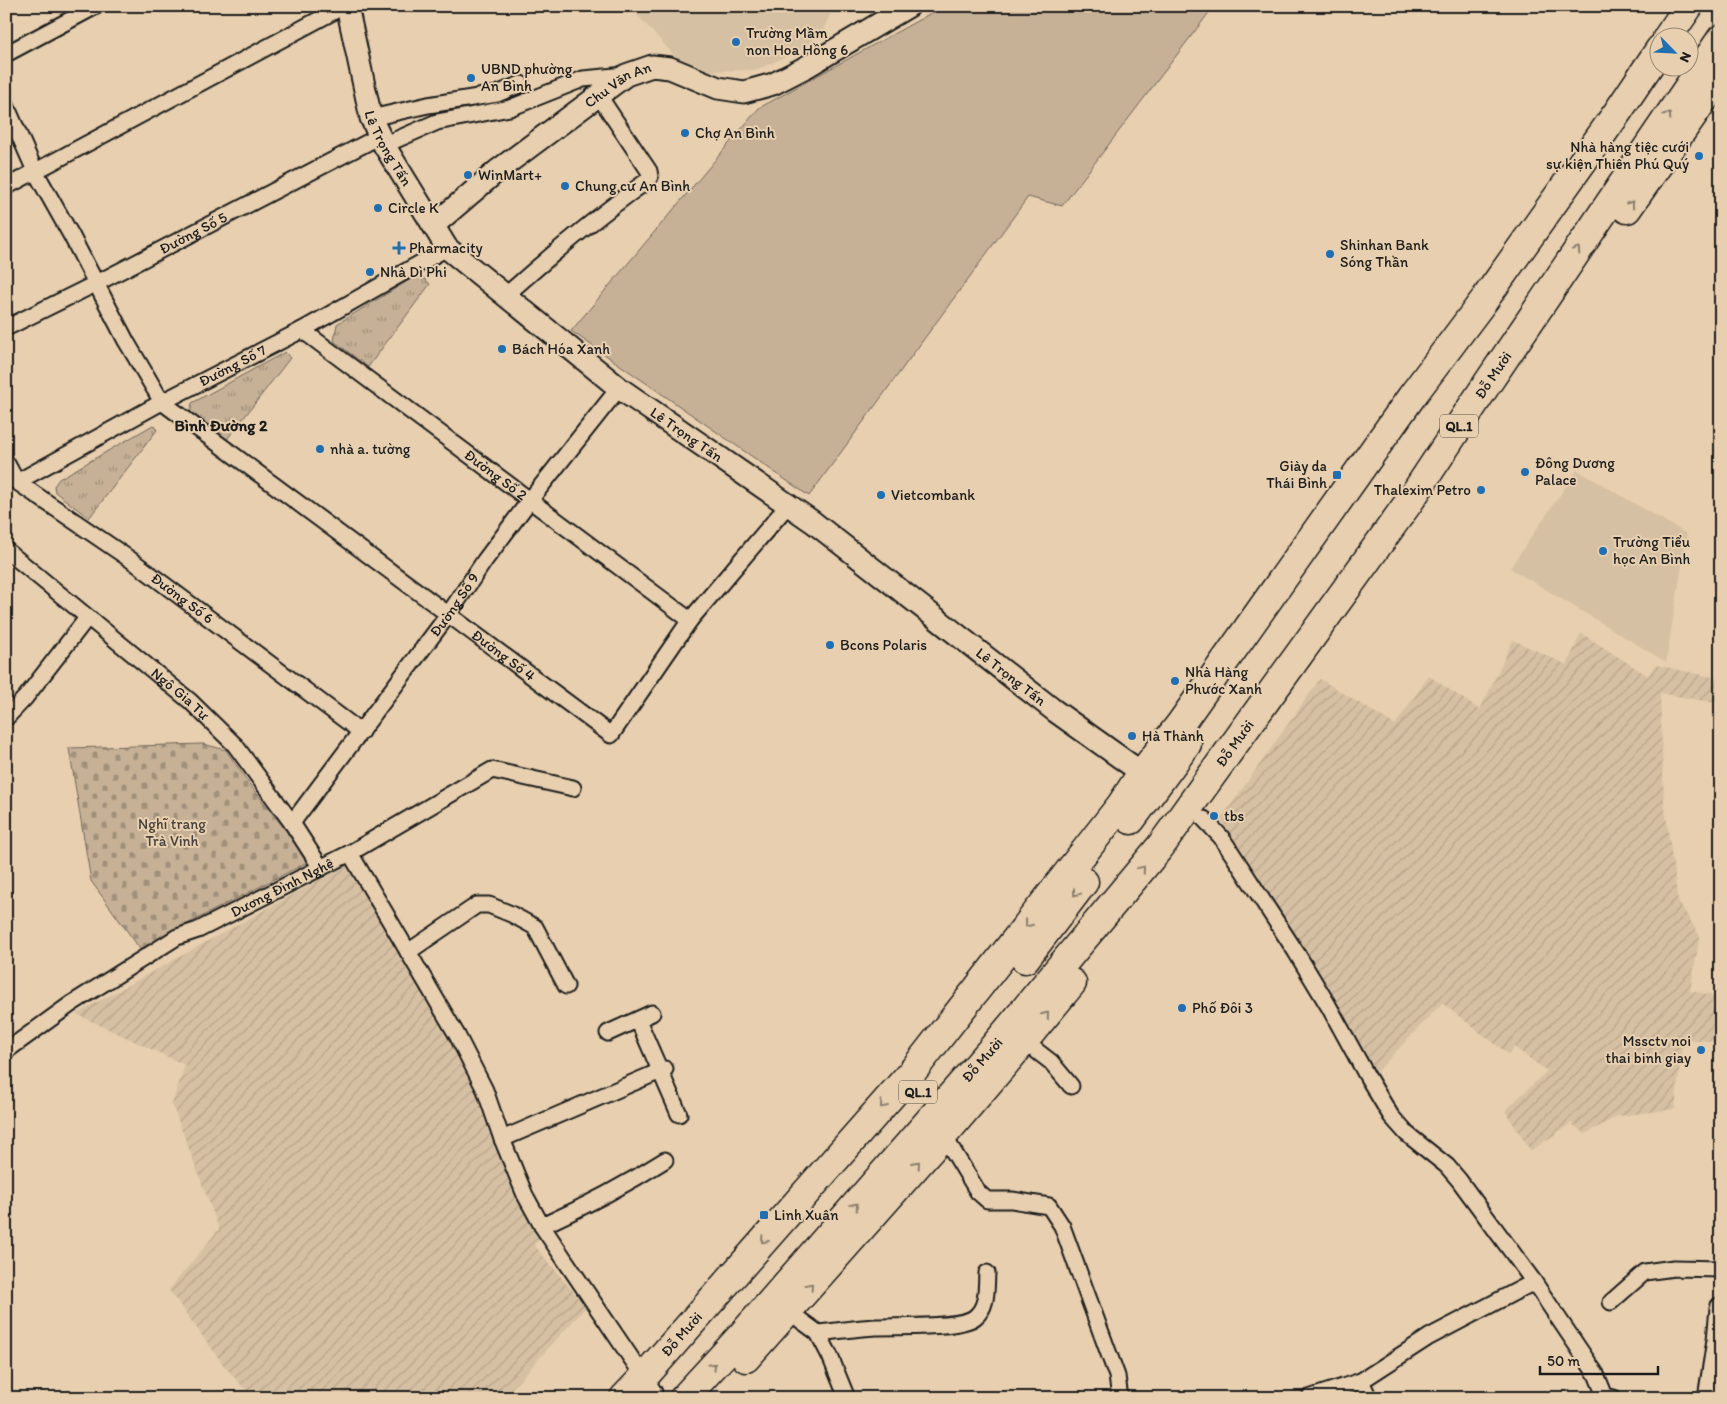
<svg xmlns="http://www.w3.org/2000/svg" width="1727" height="1404" font-family="Itim,sans-serif">
<style>
.built{fill:#d6c0a3}
.industrial{fill:url(#industrial-furrows)}
.grass{fill:#c6b197;stroke:#71665a}
.cemetery{fill:url(#cemetery-stones);stroke:#71665a}
.park{fill:url(#park-tufts);stroke:#71665a}
.lines{fill:none;stroke-linecap:round;stroke-linejoin:round}
.street-casing{stroke:#1c1c1c;stroke-width:19}
.secondary-casing{stroke:#1c1c1c;stroke-width:25}
.highway-casing{stroke:#1c1c1c;stroke-width:31}
.street{stroke:#e7cfaf;stroke-width:15}
.secondary{stroke:#e7cfaf;stroke-width:21}
.highway{stroke:#e7cfaf;stroke-width:28}
.oneway{stroke:#8c7e6d}
.poi-dot{fill:#1f6fb2;stroke:#e7cfaf;stroke-width:2}
.labels{text-anchor:middle;stroke-width:4;stroke-linejoin:round;paint-order:stroke}
.shield{fill:#e7cfaf;stroke:#595248;stroke-width:1}
.shield-label{font-size:14px;font-weight:bold;fill:#1c1c1c}
.poi-label{font-size:15px;fill:#1c1c1c;stroke:#e7cfaf;text-anchor:start}
.street-label{font-size:15px;fill:#1c1c1c;stroke:#e7cfaf}
.park-label{font-size:15px;fill:#46413b;stroke:#e7cfaf}
.neighbourhood-label{font-size:16px;font-weight:bold;fill:#1c1c1c;stroke:#e7cfaf}
</style>
<defs>
<pattern id="industrial-furrows" width="10" height="10" patternUnits="userSpaceOnUse" patternTransform="scale(1.25)"><rect width="10" height="10" fill="#d6c0a3"/><path d="M-1 1l2-2M0 10L10 0M9 11l2-2" fill="none" stroke="#b7a48c"/></pattern>
<pattern id="cemetery-stones" width="16" height="16" patternUnits="userSpaceOnUse" patternTransform="scale(1.25)"><rect width="16" height="16" fill="#c6b197"/><path d="M2 7V4a2 2 0 0 1 4 0v3zM10 15v-3a2 2 0 0 1 4 0v3z" fill="#a08f7a"/></pattern>
<pattern id="park-tufts" width="24" height="20" patternUnits="userSpaceOnUse" patternTransform="scale(1.25)"><rect width="24" height="20" fill="#c6b197"/><path d="M3 7l-1-3M5 7V3M7 7l1-3M15 17l-1-3M17 17v-4M19 17l1-3" fill="none" stroke="#a08f7a"/></pattern>
</defs>
<rect width="100%" height="100%" fill="#e7cfaf"/>
<filter id="ink" filterUnits="userSpaceOnUse"><feTurbulence type="fractalNoise" baseFrequency=".02" numOctaves="2"/><feDisplacementMap in="SourceGraphic" scale="10" xChannelSelector="R" yChannelSelector="G"/><feConvolveMatrix kernelMatrix="1 2 1 2 8 2 1 2 1" color-interpolation-filters="sRGB"/></filter>
<g filter="url(#ink)">
<g class="built">
<path d="M 629,6 L 834,6 L 821,34 L 801,50 L 756,70 L 697,71 L 674,55 Z"/>
<path d="M 1577,470 L 1687,534 L 1666,662 L 1510,568 Z"/>
</g>
<g class="industrial">
<path d="M 1581,633 L 1648,676 L 1656,665 L 1721,679 L 1721,704 L 1660,693 L 1664,801 L 1678,901 L 1700,936 L 1690,991 L 1721,996 L 1721,1018 L 1718,1042 L 1683,1039 L 1675,1109 L 1618,1116 L 1585,1134 L 1571,1123 L 1531,1151 L 1505,1111 L 1547,1071 L 1514,1047 L 1508,1054 L 1442,1003 L 1371,1078 L 1221,819 L 1320,679 L 1395,725 L 1429,676 L 1480,710 L 1513,640 L 1567,665 Z"/>
<path d="M 346,865 L 461,1049 L 545,1232 L 534,1245 L 586,1307 L 503,1398 L 253,1398 L 225,1367 L 169,1290 L 219,1229 L 172,1104 L 185,1065 L 76,1014 Z"/>
</g>
<path class="grass" d="M 944,6 L 1214,6 L 1062,206 L 1028,197 L 809,496 L 571,331 L 759,108 Z"/>
<path class="cemetery" d="M 203,744 L 226,750 L 250,785 L 310,861 L 189,923 L 143,953 L 91,881 L 69,748 Z"/>
<g class="park">
<path d="M 419,274 L 430,284 L 368,367 L 334,341 L 337,324 Z"/>
<path d="M 285,352 L 290,358 L 225,442 L 190,415 L 192,403 Z"/>
<path d="M 153,425 L 157,430 L 89,518 L 55,492 L 54,486 L 59,479 Z"/>
</g>
<g class="lines">
<defs>
<g id="street">
<path d="M 6,54 L 96,6"/>
<path id="s1" d="M 6,105 L 35,171 L 71,235 L 126,341 L 162,402 L 611,735 L 690,620 L 788,505"/>
<path d="M 371,118 L 428,105 L 497,94 L 521,84"/>
<path d="M 384,145 L 437,122 L 510,108 L 583,79 L 626,75"/>
<path d="M 6,187 L 344,6"/>
<path d="M 505,296 C 551,255 597,216 647,181 L 650,177 L 649,171 L 599,96"/>
<path id="s2" d="M 6,328 L 97,283 L 380,136"/>
<path id="s3" d="M 302,330 L 690,620"/>
<path id="s4" d="M 6,462 L 17,482 L 134,562 L 361,732"/>
<path id="s5" d="M 17,482 L 162,402 L 302,330 L 447,248"/>
<path id="s6" d="M 6,550 L 190,701 L 235,745 L 292,823 L 321,868"/>
<path d="M 6,718 L 25,698 L 87,618"/>
<path d="M 1204,819 L 1221,837 L 1233,855 L 1296,952 L 1328,1005 L 1367,1076 L 1391,1116 L 1407,1134 L 1447,1166 L 1459,1180 L 1534,1282 L 1596,1374 L 1605,1396 L 1614,1398"/>
<path id="s7" d="M 292,823 L 448,615 L 485,560 L 530,500 L 619,388"/>
<path d="M 350,853 L 457,1035 L 485,1090 L 502,1139 L 525,1195 L 542,1226 L 654,1392"/>
<path d="M 408,952 L 477,905 L 489,905 L 511,914 L 535,927 L 566,986"/>
<path d="M 638,1020 L 679,1114"/>
<path d="M 608,1033 L 652,1013"/>
<path d="M 1025,1040 L 1029,1045 L 1051,1062 L 1071,1086"/>
<path id="s8" d="M 6,1051 L 71,1004 L 177,937 L 198,930 L 350,853 L 492,770 L 573,788"/>
<path d="M 942,1137 L 947,1141 L 978,1192 L 987,1200 L 1012,1200 L 1049,1206 L 1062,1226 L 1117,1376 L 1120,1398"/>
<path d="M 502,1139 L 665,1069"/>
<path d="M 542,1226 C 586,1206 624,1186 665,1160"/>
<path d="M 1611,1302 L 1645,1272 L 1674,1268 L 1721,1269"/>
<path d="M 788,1311 L 818,1333 L 830,1356 L 847,1398"/>
<path d="M 818,1333 C 837,1331 857,1328 876,1327 C 898,1326 960,1329 975,1317 C 988,1307 986,1288 987,1273"/>
<path d="M 1309,1398 L 1361,1381"/>
<path d="M 1369,1398 L 1361,1381 L 1429,1337 L 1534,1282"/>
</g>
<g id="secondary">
<path id="s9" d="M 347,6 L 371,118 L 384,145 L 447,248 L 619,388 L 813,522 L 1055,711 L 1142,773"/>
<path id="s10" d="M 434,225 L 497,171 L 626,75 L 652,66 L 670,68 L 718,88 L 744,92 L 773,84 L 806,67 L 909,6"/>
<path d="M 1709,1398 L 1718,1340 L 1721,1308"/>
</g>
<g id="highway">
<path d="M 1667,38 L 1689,6"/>
<path d="M 1627,209 L 1721,75"/>
<path d="M 1131,820 L 1187,744"/>
<path d="M 1025,959 L 1084,882"/>
<path d="M 746,1358 L 942,1137 L 1025,1040 L 1072,983"/>
<path id="s11" d="M 624,1398 L 644,1377 L 912,1072 L 1121,805 L 1142,773 L 1181,723 L 1412,396 L 1485,299 L 1617,113 L 1660,49"/>
<path id="s12" d="M 684,1398 L 742,1335 L 991,1050 L 1160,847 L 1409,502 L 1487,384 L 1721,39"/>
</g>
</defs>
<use href="#street" class="street-casing"/>
<use href="#secondary" class="secondary-casing"/>
<use href="#highway" class="highway-casing"/>
<use href="#street" class="street"/>
<use href="#secondary" class="secondary"/>
<use href="#highway" class="highway"/>
</g>
<defs><path id="oneway-chevron" d="M-2-3.5L2.5 0L-2 3.5" fill="none" stroke-width="1.6" stroke-linecap="round" stroke-linejoin="round" transform="scale(1.25)"/></defs>
<g class="oneway">
<use href="#oneway-chevron" transform="translate(1668 115) rotate(-55)"/>
<use href="#oneway-chevron" transform="translate(1631 204) rotate(-55)"/>
<use href="#oneway-chevron" transform="translate(1577 250) rotate(-56)"/>
<use href="#oneway-chevron" transform="translate(1142 869) rotate(-50)"/>
<use href="#oneway-chevron" transform="translate(1076 893) rotate(127)"/>
<use href="#oneway-chevron" transform="translate(1028 924) rotate(128)"/>
<use href="#oneway-chevron" transform="translate(1046 1015) rotate(-51)"/>
<use href="#oneway-chevron" transform="translate(883 1105) rotate(131)"/>
<use href="#oneway-chevron" transform="translate(917 1164) rotate(-49)"/>
<use href="#oneway-chevron" transform="translate(855 1206) rotate(-49)"/>
<use href="#oneway-chevron" transform="translate(764 1240) rotate(131)"/>
<use href="#oneway-chevron" transform="translate(810 1286) rotate(-49)"/>
<use href="#oneway-chevron" transform="translate(713 1366) rotate(-47)"/>
</g>
</g>
<g class="poi-dot">
<circle cx="736" cy="42" r="5"/>
<circle cx="471" cy="78" r="5"/>
<circle cx="685" cy="133" r="5"/>
<circle cx="1699" cy="156" r="5"/>
<circle cx="468" cy="175" r="5"/>
<circle cx="565" cy="186" r="5"/>
<circle cx="378" cy="208" r="5"/>
<path d="M396.5 240.5h5v5h5v5h-5v5h-5v-5h-5v-5h5z"/>
<circle cx="1330" cy="254" r="5"/>
<circle cx="370" cy="272" r="5"/>
<circle cx="502" cy="349" r="5"/>
<circle cx="320" cy="449" r="5"/>
<circle cx="1525" cy="472" r="5"/>
<rect x="1332" y="470" width="10" height="10" rx="2.5"/>
<circle cx="1481" cy="490" r="5"/>
<circle cx="881" cy="495" r="5"/>
<circle cx="1603" cy="551" r="5"/>
<circle cx="830" cy="645" r="5"/>
<circle cx="1175" cy="681" r="5"/>
<circle cx="1132" cy="736" r="5"/>
<circle cx="1214" cy="816" r="5"/>
<circle cx="1182" cy="1008" r="5"/>
<circle cx="1701" cy="1050" r="5"/>
<rect x="759" y="1210" width="10" height="10" rx="2.5"/>
</g>
<g class="labels">
<g class="shield">
<rect x="1440" y="414.5" width="38" height="23" rx="4"/>
<rect x="899" y="1080.5" width="38" height="23" rx="4"/>
</g>
<g class="shield-label">
<text x="1459" y="431">QL.1</text>
<text x="918" y="1097">QL.1</text>
</g>
<g class="poi-label">
<text x="746" y="38">Trường Mầm<tspan x="746" dy="17">non Hoa Hồng 6</tspan></text>
<text x="481" y="74">UBND phường<tspan x="481" dy="17">An Bình</tspan></text>
<text x="695" y="138">Chợ An Bình</text>
<text x="1689" y="152" text-anchor="end">Nhà hàng tiệc cưới<tspan x="1689" dy="17">sự kiện Thiên Phú Quý</tspan></text>
<text x="478" y="180">WinMart+</text>
<text x="575" y="191">Chung cư An Bình</text>
<text x="388" y="213">Circle K</text>
<text x="1340" y="250">Shinhan Bank<tspan x="1340" dy="17">Sóng Thần</tspan></text>
<text x="409" y="253">Pharmacity</text>
<text x="380" y="277">Nhà Dì Phi</text>
<text x="512" y="354">Bách Hóa Xanh</text>
<text x="330" y="454">nhà a. tường</text>
<text x="1535" y="468">Đông Dương<tspan x="1535" dy="17">Palace</tspan></text>
<text x="1327" y="471" text-anchor="end">Giày da<tspan x="1327" dy="17">Thái Bình</tspan></text>
<text x="1471" y="495" text-anchor="end">Thalexim Petro</text>
<text x="891" y="500">Vietcombank</text>
<text x="1613" y="547">Trường Tiểu<tspan x="1613" dy="17">học An Bình</tspan></text>
<text x="840" y="650">Bcons Polaris</text>
<text x="1185" y="677">Nhà Hàng<tspan x="1185" dy="17">Phước Xanh</tspan></text>
<text x="1142" y="741">Hà Thành</text>
<text x="1224" y="821">tbs</text>
<text x="1192" y="1013">Phố Đôi 3</text>
<text x="1691" y="1046" text-anchor="end">Mssctv noi<tspan x="1691" dy="17">thai binh giay</tspan></text>
<text x="774" y="1220">Linh Xuân</text>
</g>
<g class="street-label">
<text dy="5" stroke="none"><textPath href="#s10" startOffset="232">Chu Văn An</textPath></text>
<text dy="5" stroke="none"><textPath href="#s9" startOffset="149">Lê Trọng Tấn</textPath></text>
<text dy="5" stroke="none"><textPath href="#s2" startOffset="210">Đường Số 5</textPath></text>
<text dy="5" stroke="none"><textPath href="#s5" startOffset="245">Đường Số 7</textPath></text>
<text dy="5" stroke="none"><textPath href="#s12" startOffset="1306">Đỗ Mười</textPath></text>
<text dy="5" stroke="none"><textPath href="#s9" startOffset="569">Lê Trọng Tấn</textPath></text>
<text dy="5" stroke="none"><textPath href="#s3" startOffset="242">Đường Số 2</textPath></text>
<text dy="5" stroke="none"><textPath href="#s4" startOffset="225">Đường Số 6</textPath></text>
<text dy="5" stroke="none"><textPath href="#s7" startOffset="272">Đường Số 9</textPath></text>
<text dy="5" stroke="none"><textPath href="#s1" startOffset="761">Đường Số 4</textPath></text>
<text dy="5" stroke="none"><textPath href="#s9" startOffset="974">Lê Trọng Tấn</textPath></text>
<text dy="5" stroke="none"><textPath href="#s6" startOffset="226">Ngô Gia Tự</textPath></text>
<text dy="5" stroke="none"><textPath href="#s12" startOffset="856">Đỗ Mười</textPath></text>
<text dy="5" stroke="none"><textPath href="#s8" startOffset="322">Dương Đình Nghệ</textPath></text>
<text dy="5" stroke="none"><textPath href="#s12" startOffset="451">Đỗ Mười</textPath></text>
<text dy="5" stroke="none"><textPath href="#s11" startOffset="86">Đỗ Mười</textPath></text>
</g>
<g class="park-label">
<text x="172" y="829">Nghĩ trang<tspan x="172" dy="17">Trà Vinh</tspan></text>
</g>
<g class="neighbourhood-label">
<text x="221" y="431">Bình Đường 2</text>
</g>
</g>
<rect width="1727" height="1404" fill="none" stroke="#e7cfaf" stroke-width="25"/>
<rect x="12" y="12" width="1702" height="1379" fill="none" stroke="#1c1c1c" stroke-width="2" filter="url(#ink)"/>
<g transform="translate(1674 52) rotate(114)"><circle r="24" fill="#e7cfaf" stroke="#968774"/>
<path d="M0-4L9 19L0 12L-9 19Z" fill="#1f6fb2"/>
<text y="-8" font-size="14" font-weight="bold" text-anchor="middle" fill="#1c1c1c">N</text>
</g>
<path d="M1540 1366v8h118v-8" fill="none" stroke="#1c1c1c" stroke-width="2.5"/>
<text x="1547" y="1366" font-size="15" fill="#1c1c1c" stroke="#e7cfaf" stroke-width="4" paint-order="stroke">50 m</text>
</svg>
